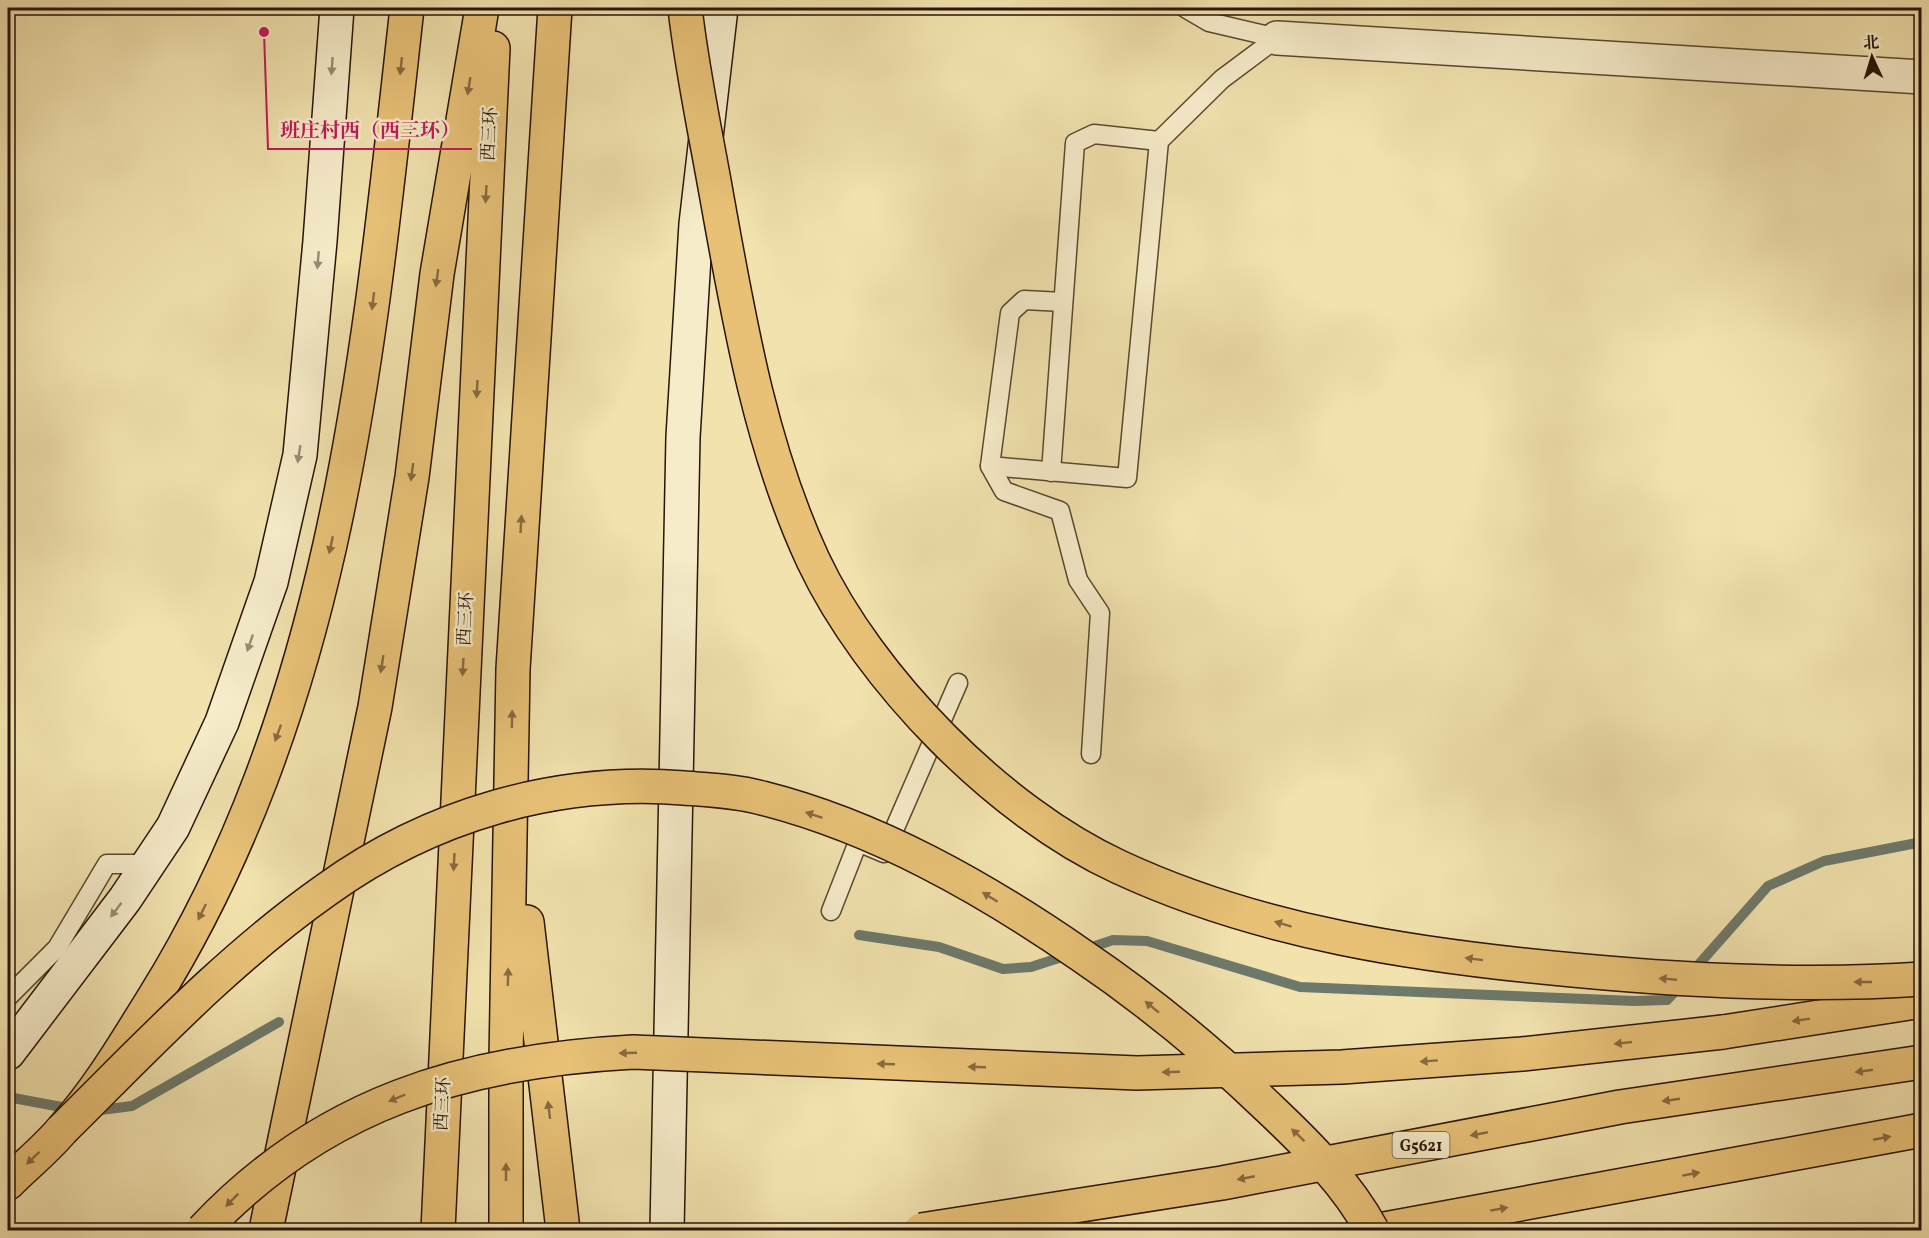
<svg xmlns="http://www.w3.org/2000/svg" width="1929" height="1238" font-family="Vollkorn,'Noto Serif SC',serif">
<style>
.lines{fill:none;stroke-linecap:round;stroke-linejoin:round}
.stream{stroke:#6d796b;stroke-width:10}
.lane-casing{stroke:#5a4830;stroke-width:21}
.street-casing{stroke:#5a4830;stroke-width:36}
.secondary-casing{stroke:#281406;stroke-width:36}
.highway-casing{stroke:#281406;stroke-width:36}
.lane{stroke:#f6ecca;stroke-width:18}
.street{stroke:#f6ecca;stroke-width:33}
.secondary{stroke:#f6ecca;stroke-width:33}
.highway{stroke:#e8c177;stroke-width:33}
.highway-bridge-casing{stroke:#281406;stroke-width:36;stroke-linecap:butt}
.highway-bridge{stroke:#e8c177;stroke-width:33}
.oneway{fill:#998b72}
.oneway2{fill:#886a3e}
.labels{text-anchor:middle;stroke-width:5;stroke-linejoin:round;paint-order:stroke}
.shield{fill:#f6ecca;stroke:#665541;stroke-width:1.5}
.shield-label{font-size:16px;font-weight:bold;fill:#281406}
.street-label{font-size:18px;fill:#281406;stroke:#f6ecca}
.leader{fill:none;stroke:#c2185b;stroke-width:2}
.callout-dot{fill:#c2185b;stroke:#f6ecca;stroke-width:2}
.callout-label{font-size:20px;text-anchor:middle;font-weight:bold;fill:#c2185b;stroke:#f6ecca;stroke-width:5;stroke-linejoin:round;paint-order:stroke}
</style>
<rect width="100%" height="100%" fill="#f1e2ae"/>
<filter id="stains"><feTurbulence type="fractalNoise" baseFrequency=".00333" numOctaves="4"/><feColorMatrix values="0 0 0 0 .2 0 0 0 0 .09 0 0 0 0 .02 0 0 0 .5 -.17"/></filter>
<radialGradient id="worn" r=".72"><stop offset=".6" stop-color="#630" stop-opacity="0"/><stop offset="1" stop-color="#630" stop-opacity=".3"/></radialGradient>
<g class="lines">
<g class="stream">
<path d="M 859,935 L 939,947 L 1003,969 L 1031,967 L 1068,955"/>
<path d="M 1083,950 L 1113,940 L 1147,941 L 1300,987 L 1634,1001 L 1667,1000 L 1682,984"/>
<path d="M 1692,972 L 1768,886 L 1824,861 L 1922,842"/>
<path d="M 8,1097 L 72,1109"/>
<path d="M 93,1111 L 132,1106 L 279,1022"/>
</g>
<defs>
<g id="lane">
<path d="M 1185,8 L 1209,22 L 1277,38"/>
<path d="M 1063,302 L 1024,300 L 1010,313 L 990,466 L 1004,491 L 1060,511 L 1078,580 L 1100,613 L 1091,754"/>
<path d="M 990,466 L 1127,478 L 1159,141 L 1222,79 L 1277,38"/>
<path d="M 1051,472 L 1075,143 L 1094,134 L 1159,141"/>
<path d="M 831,911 L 858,842 L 884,853 L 958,683"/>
<path d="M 8,997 L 57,948 L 107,864 L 148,864"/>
</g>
<path id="street" d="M 1277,38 L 1922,77"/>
<g id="secondary">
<path d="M 8,1053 L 125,899 L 173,827 L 222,722 L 271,582 L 300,455 L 320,241 L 337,8"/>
<path d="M 667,1230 L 683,437 L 696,224 L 721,8"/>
</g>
<g id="highway">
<path d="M 527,922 L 563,1230"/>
<path d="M 1723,1032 L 1922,1001"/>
<path d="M 8,1183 C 26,1165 46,1149 62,1130 C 98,1090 125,1044 153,999 C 339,700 369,349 407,8"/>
<path d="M 266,1230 L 375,707 L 412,477 L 437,274 L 482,8"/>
<path d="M 438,1230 L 493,48"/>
<path d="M 506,1230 L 506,1060 L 513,669 L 555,8"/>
<path d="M 1379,1230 L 1922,1130"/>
</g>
</defs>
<use href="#lane" class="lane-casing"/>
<use href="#street" class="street-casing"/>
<use href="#secondary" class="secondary-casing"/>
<use href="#highway" class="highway-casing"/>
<use href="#lane" class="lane"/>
<use href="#street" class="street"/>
<use href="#secondary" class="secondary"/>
<use href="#highway" class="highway"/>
<defs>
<g id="highway-bridge">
<path d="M 685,8 C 692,71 706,135 717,198 C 739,320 760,446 813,560 C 869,679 999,812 1119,867 C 1261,933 1419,956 1573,970 C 1689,981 1805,987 1922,979"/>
<path d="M 62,1130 C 147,1046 228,959 326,890 C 430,815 556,778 684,788 C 710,790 737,791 762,798 C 877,827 984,888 1081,955 C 1149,1001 1212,1053 1271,1110 C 1309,1146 1347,1184 1372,1230"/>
<path d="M 203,1230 C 322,1103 464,1061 633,1052 L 1137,1073 L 1342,1067 L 1522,1054 L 1723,1032"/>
<path d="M 921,1230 L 1222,1183 L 1620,1107 L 1922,1062"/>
</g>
</defs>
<use href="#highway-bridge" class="highway-bridge-casing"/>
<use href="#highway-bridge" class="highway-bridge"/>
</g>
<defs><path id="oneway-solid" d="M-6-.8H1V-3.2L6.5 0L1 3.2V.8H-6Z" transform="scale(1.5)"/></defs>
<g class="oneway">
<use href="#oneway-solid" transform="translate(332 66) rotate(94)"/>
<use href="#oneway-solid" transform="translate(318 260) rotate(95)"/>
<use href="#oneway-solid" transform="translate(299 454) rotate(99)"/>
<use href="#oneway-solid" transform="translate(250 643) rotate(109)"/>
<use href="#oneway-solid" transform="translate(116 910) rotate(127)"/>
</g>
<g class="oneway2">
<use href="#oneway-solid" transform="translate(401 66) rotate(96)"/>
<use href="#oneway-solid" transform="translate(469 86) rotate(99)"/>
<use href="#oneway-solid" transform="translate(486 194) rotate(93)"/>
<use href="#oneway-solid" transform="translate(437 278) rotate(98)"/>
<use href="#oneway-solid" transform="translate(373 301) rotate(97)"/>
<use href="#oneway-solid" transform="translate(477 389) rotate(93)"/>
<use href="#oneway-solid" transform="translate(412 472) rotate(98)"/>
<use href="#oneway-solid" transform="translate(521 524) rotate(-87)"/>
<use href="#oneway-solid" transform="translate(331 545) rotate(102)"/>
<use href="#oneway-solid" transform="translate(382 664) rotate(99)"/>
<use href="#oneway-solid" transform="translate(463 667) rotate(93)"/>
<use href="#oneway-solid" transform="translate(512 719) rotate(-89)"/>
<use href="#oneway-solid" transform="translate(278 733) rotate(110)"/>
<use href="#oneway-solid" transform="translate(814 815) rotate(-162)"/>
<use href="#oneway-solid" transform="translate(454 862) rotate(93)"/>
<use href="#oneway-solid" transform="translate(990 897) rotate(-148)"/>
<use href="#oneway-solid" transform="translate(202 912) rotate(116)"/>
<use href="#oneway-solid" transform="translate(1283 924) rotate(-163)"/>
<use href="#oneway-solid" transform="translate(1474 959) rotate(-173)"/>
<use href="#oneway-solid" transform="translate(508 977) rotate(-89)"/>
<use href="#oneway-solid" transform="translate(1668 979) rotate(-175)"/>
<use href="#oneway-solid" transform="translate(1863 982) rotate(-180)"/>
<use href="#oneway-solid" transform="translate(1152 1007) rotate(-141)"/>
<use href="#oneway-solid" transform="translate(1801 1020) rotate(171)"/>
<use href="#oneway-solid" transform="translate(1623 1043) rotate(174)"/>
<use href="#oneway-solid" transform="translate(628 1053) rotate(178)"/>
<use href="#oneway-solid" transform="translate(1429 1061) rotate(176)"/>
<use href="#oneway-solid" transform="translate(886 1064) rotate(-178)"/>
<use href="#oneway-solid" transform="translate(977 1067) rotate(-178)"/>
<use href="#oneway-solid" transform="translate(1864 1071) rotate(172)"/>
<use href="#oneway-solid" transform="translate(1171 1072) rotate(178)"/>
<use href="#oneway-solid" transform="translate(397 1098) rotate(157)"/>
<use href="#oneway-solid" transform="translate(1671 1100) rotate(172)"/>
<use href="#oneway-solid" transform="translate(549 1110) rotate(-97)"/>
<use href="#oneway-solid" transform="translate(1479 1134) rotate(169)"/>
<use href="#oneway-solid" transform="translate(1298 1135) rotate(-136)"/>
<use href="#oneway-solid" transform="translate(1882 1138) rotate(-11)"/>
<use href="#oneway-solid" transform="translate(33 1158) rotate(136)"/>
<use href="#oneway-solid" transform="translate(506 1172) rotate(-90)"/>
<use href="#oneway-solid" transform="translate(1691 1174) rotate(-10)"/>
<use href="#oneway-solid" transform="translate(1246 1178) rotate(169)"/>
<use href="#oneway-solid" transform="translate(232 1200) rotate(135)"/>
<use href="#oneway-solid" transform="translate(1499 1209) rotate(-10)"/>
</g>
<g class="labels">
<rect class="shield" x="1392.5" y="1132" width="57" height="26" rx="4.5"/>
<g class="shield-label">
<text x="1421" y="1151">G5621</text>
</g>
<g class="street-label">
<text transform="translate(489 134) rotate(-87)" y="6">西三环</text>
<text transform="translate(465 619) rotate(-87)" y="6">西三环</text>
<text transform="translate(442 1104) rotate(-87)" y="6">西三环</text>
</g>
</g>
<path class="leader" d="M264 32L268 149H472"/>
<circle class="callout-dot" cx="264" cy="32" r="6"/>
<g class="callout-label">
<text x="370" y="137">班庄村西（西三环）</text>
</g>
<rect width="1929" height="1238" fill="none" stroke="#f1e2ae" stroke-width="30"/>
<rect x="9" y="9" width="1911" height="1220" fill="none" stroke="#281406" stroke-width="3"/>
<rect x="15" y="15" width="1899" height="1208" fill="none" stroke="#281406" stroke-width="1.5"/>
<g transform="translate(1872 57) rotate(356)" stroke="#f6ecca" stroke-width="4.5" paint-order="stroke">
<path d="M0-4.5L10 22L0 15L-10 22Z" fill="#281406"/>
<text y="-9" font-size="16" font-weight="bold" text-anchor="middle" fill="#281406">北</text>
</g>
<rect width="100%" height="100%" filter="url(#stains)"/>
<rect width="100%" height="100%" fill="url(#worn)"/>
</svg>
